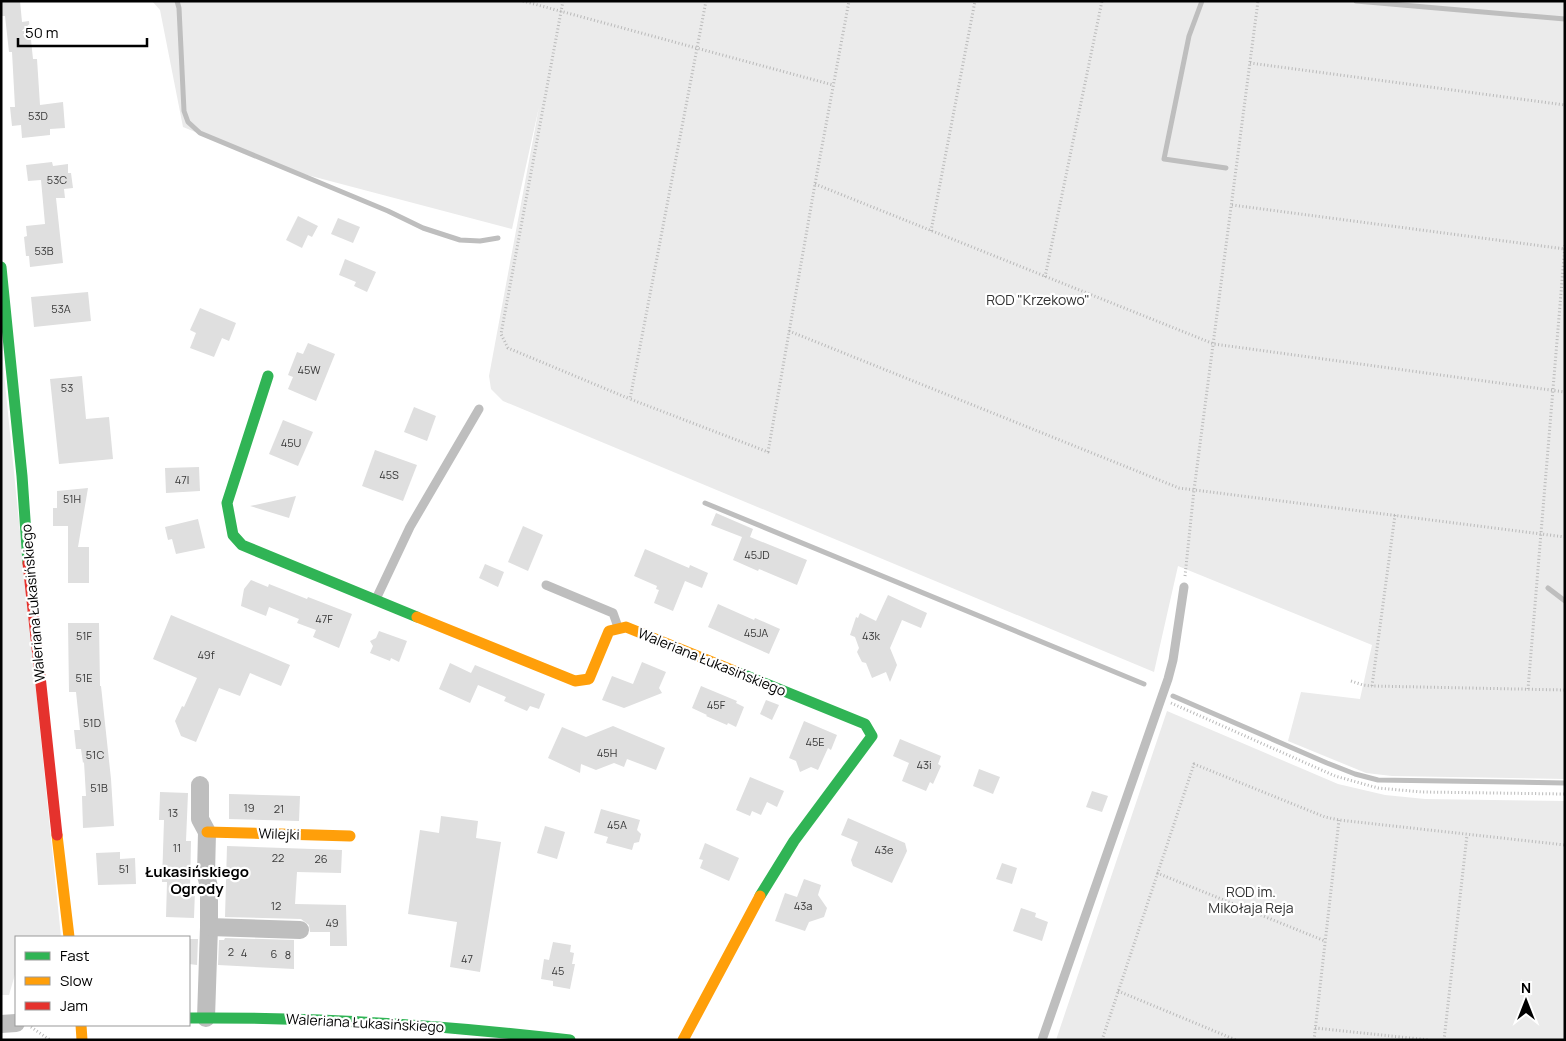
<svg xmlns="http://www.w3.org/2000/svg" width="1566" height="1041" font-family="Manrope,sans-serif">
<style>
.green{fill:#ebebeb}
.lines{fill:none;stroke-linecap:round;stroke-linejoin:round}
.stream{stroke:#bebebe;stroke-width:5}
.building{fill:#dfdfdf}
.path{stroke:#b9b9b9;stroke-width:3;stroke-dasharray:1 2.5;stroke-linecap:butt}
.lane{stroke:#bebebe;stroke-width:9}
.street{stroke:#bebebe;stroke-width:18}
.fast{stroke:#30b455;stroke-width:11}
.slow{stroke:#ff9f0a;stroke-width:11}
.jam{stroke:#e5322d;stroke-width:11}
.labels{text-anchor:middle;stroke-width:4.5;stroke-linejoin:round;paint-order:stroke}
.number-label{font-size:11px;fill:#383838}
.park-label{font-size:14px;fill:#323232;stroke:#fff}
.street-label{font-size:14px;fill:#000;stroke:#fff}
.neighbourhood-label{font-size:15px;font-weight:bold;fill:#000;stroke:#fff}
</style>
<rect width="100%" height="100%" fill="#fff"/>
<g class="green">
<path d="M 152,1 L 1565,1 L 1565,779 L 1392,776 L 1366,773 L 1288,741 L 1301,692 L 1360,699 L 1372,645 L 1178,566 L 1154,672 L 503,401 L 491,389 L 489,376 L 539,107 L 512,229 L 292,171 L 183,127 L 160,10 Z"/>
<path d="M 1,344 L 61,937 L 16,937 L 16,971 L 9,995 L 1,995 Z"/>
<path d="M 1167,711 L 1338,784 L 1385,795 L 1425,799 L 1565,801 L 1565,1040 L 1056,1040 Z"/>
</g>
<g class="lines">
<g class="stream">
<path d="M 177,1 L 179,8 L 184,111 L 188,122 L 200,133 L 388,211 L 423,228 L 460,240 L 480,241 L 498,238"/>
<path d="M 1202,1 L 1189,36 L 1164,159 L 1226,168"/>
<path d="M 1356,1 L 1565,19"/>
<path d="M 705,503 L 1144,684"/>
<path d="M 1548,588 L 1565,601"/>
<path d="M 1173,696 L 1327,763 L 1355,774 L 1378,780 L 1565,783"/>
</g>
</g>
<g class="building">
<path d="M 1,1 L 20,1 L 22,22 L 29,21 L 33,59 L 37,59 L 40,105 L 63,102 L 65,128 L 50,129 L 50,135 L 22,138 L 21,125 L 12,126 L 10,107 L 15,107 L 12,52 L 9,52 L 5,16 L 1,16 Z"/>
<path d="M 52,162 L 53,166 L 68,164 L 68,173 L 71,173 L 73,188 L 64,189 L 65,198 L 56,198 L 63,263 L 30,267 L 29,256 L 26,256 L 24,237 L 27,236 L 26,226 L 45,224 L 41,180 L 28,181 L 26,165 Z"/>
<path d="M 298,216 L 318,226 L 312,237 L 308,235 L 302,248 L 286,240 Z"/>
<path d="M 338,218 L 360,227 L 353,243 L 331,234 Z"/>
<path d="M 345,259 L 376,272 L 367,292 L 354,286 L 356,282 L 339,275 Z"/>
<path d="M 88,292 L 91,321 L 34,327 L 31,297 Z"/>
<path d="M 200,308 L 236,323 L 229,341 L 222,338 L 214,357 L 190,348 L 196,333 L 190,330 Z"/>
<path d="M 308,343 L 335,354 L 316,401 L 288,389 L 293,377 L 288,375 L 297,352 L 303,354 Z"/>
<path d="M 82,376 L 86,419 L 109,417 L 113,459 L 59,464 L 50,379 Z"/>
<path d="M 414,407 L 436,416 L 427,441 L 404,432 Z"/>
<path d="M 283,420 L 313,432 L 298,466 L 269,454 Z"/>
<path d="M 375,450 L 417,465 L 403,501 L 362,486 Z"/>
<path d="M 199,467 L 200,491 L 166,493 L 165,468 Z"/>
<path d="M 88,488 L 78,547 L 89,547 L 89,583 L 68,583 L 68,526 L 53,526 L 53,508 L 57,508 L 57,491 Z"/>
<path d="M 296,496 L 289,518 L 250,506 Z"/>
<path d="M 716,513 L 753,529 L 750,537 L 807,560 L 797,585 L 759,569 L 758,571 L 733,560 L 742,537 L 711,525 Z"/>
<path d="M 198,519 L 205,548 L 176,554 L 172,539 L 168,540 L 165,527 Z"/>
<path d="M 523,526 L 543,535 L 528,571 L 508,562 Z"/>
<path d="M 645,549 L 689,568 L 690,565 L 708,573 L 702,588 L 685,581 L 673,611 L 654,603 L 659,590 L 656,589 L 657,586 L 634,576 Z"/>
<path d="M 485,564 L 504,572 L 498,587 L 479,578 Z"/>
<path d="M 251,580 L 268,587 L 269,584 L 307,599 L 308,597 L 352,614 L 339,648 L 313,637 L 316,630 L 297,623 L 299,619 L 269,607 L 266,616 L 241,606 L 244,589 Z"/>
<path d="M 888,595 L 927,613 L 921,628 L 902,620 L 890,648 L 897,665 L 890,682 L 886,672 L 872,678 L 866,663 L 862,662 L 857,652 L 859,648 L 855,637 L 850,635 L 856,617 L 858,618 L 860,613 L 876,621 Z"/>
<path d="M 718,604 L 754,620 L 755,618 L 780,629 L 769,654 L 708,627 Z"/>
<path d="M 171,615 L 290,665 L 281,686 L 250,673 L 240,696 L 219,688 L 196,742 L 181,736 L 175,721 L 182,706 L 184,707 L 197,678 L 153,659 Z"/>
<path d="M 68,623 L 99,623 L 100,686 L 101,686 L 111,779 L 114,826 L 83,828 L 82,796 L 86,796 L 84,762 L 83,763 L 81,749 L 76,749 L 74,730 L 80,730 L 76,692 L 69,692 Z"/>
<path d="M 379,631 L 407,641 L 399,662 L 391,658 L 390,661 L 370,653 L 373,646 L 370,641 L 376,638 Z"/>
<path d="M 642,662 L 666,672 L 659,688 L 662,693 L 624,708 L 602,700 L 612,676 L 633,684 Z"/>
<path d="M 450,663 L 471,673 L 475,665 L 545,694 L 539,709 L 530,706 L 527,711 L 504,701 L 506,697 L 478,685 L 470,703 L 439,689 Z"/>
<path d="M 701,686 L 737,701 L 736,703 L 744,707 L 736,727 L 728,723 L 727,725 L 706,716 L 707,715 L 692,708 Z"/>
<path d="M 766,700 L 779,705 L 772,720 L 760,714 Z"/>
<path d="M 804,721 L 837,735 L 831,750 L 828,748 L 818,770 L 811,767 L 800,772 L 796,761 L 789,758 Z"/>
<path d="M 613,726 L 665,748 L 656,770 L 627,759 L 624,767 L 614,763 L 596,770 L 581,764 L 580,773 L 548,758 L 562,727 L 586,737 Z"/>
<path d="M 900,739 L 941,756 L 938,764 L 941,766 L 933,784 L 930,782 L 926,791 L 902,781 L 909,763 L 893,756 Z"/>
<path d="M 979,769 L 1000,777 L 993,794 L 973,786 Z"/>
<path d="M 750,777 L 784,791 L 777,807 L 767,802 L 761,815 L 752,811 L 750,816 L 736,810 Z"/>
<path d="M 1092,791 L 1108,796 L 1102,812 L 1086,807 Z"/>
<path d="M 160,792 L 188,793 L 186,841 L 191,841 L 190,890 L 195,890 L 194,918 L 166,917 L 167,882 L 162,882 L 164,820 L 159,820 Z"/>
<path d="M 229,794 L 300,796 L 299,821 L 229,819 Z"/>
<path d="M 601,809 L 640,820 L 637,830 L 641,834 L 639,842 L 634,843 L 632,850 L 606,843 L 608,837 L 594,833 Z"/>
<path d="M 441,816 L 478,821 L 476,838 L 501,842 L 480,972 L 450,967 L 457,922 L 408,914 L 420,830 L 439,833 Z"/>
<path d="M 848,818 L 905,843 L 907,851 L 892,883 L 853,866 L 851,860 L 858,842 L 841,835 Z"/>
<path d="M 545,826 L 565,832 L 557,859 L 537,853 Z"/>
<path d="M 705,843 L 739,858 L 729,881 L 700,868 L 703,860 L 699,859 Z"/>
<path d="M 227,846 L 342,850 L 341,873 L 297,872 L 295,904 L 346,905 L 347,946 L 330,946 L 330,932 L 310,932 L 309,925 L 301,919 L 225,917 Z"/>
<path d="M 120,852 L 120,859 L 135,858 L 136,884 L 98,885 L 96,853 Z"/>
<path d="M 1002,863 L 1017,868 L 1012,884 L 996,879 Z"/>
<path d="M 804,879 L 821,885 L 818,895 L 827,908 L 824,917 L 809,922 L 805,931 L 775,921 L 785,893 L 797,897 Z"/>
<path d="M 1021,908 L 1036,913 L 1035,917 L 1048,922 L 1042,941 L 1013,931 Z"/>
<path d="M 225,938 L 294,940 L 294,969 L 218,965 L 219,940 L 224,940 Z"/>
<path d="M 189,939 L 198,939 L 197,965 L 189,964 Z"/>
<path d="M 553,942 L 571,945 L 570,952 L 574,953 L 572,964 L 575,964 L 570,989 L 553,986 L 553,981 L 541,979 L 544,959 L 549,960 Z"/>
</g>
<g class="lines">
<g class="path">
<path d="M 523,1 L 833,85"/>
<path d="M 563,1 L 501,334 L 508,348 L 630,399"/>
<path d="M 706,1 L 630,399 L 768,452 L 815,184 L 849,1"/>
<path d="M 1250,63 L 1565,105"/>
<path d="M 815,184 L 1214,344 L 1565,392"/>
<path d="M 1232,205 L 1565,249"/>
<path d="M 931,231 L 975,1"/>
<path d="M 1045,277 L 1102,1"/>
<path d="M 789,331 L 1179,488 L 1565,537"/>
<path d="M 1395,515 L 1372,686 L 1565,690"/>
<path d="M 1185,576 L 1194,490 L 1258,1"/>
<path d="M 1351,681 L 1363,685 L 1372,686"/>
<path d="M 1528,689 L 1565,245"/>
<path d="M 1171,703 L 1335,776 L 1378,788 L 1422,792 L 1565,794"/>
<path d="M 1157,873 L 1325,941"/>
<path d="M 1118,991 L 1236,1040"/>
<path d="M 31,1027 L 50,1040"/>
<path d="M 1315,1028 L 1429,1040"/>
<path d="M 1102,1040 L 1194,764 L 1325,817 L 1339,820 L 1565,845"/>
<path d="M 1314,1040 L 1339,820"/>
<path d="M 1444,1040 L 1467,835"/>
</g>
<g class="lane">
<path d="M 546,585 L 613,613 L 618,627"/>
<path d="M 376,599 L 410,527 L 479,409"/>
<path d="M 1042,1040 L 1168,679 L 1173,660 L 1184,587"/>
</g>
<g class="street">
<path d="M 200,785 L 200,819 L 207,832 L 206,875 L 209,887 L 209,927 L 206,1018"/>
<path d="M 209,927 L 300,930"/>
<path d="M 1,1024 L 16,1023"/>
</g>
<g class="fast">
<path d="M 1,267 L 22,476 L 28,563"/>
<path d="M 268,376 L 227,503 L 233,535 L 242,545 L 417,617"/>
<path d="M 737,672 L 865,724 L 872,736 L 794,841 L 760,896"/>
<path d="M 189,1018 C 317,1017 443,1025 570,1040"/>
</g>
<g class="slow">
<path d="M 417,617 L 575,681 L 589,679 L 609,631 L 626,627 L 737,672"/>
<path d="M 207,832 L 350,836"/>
<path d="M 57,835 L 69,937"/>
<path d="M 81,1025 L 82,1040"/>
<path d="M 683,1040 L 760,896"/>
</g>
<path class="jam" d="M 28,563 L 57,835"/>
</g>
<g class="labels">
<g class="number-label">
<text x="38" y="120">53D</text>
<text x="57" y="184">53C</text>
<text x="44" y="255">53B</text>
<text x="61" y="313">53A</text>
<text x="309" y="374">45W</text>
<text x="67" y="392">53</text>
<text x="291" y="447">45U</text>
<text x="389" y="479">45S</text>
<text x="182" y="484">47I</text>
<text x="72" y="503">51H</text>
<text x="757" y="559">45JD</text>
<text x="324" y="623">47F</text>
<text x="756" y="637">45JA</text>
<text x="84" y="640">51F</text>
<text x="871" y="640">43k</text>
<text x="206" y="659">49f</text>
<text x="84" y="682">51E</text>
<text x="716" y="709">45F</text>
<text x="92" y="727">51D</text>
<text x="815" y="746">45E</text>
<text x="607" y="757">45H</text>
<text x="95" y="759">51C</text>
<text x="924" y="769">43i</text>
<text x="99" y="792">51B</text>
<text x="249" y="812">19</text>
<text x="279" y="813">21</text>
<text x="173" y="817">13</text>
<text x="617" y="829">45A</text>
<text x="177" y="852">11</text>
<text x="884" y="854">43e</text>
<text x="278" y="862">22</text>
<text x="321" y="863">26</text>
<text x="124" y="873">51</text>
<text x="276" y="910">12</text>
<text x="803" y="910">43a</text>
<text x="332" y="927">49</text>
<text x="231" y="956">2</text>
<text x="244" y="957">4</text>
<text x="274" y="958">6</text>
<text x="288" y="959">8</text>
<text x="467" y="963">47</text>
<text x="558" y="975">45</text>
</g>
<g class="park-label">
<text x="1038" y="305">ROD "Krzekowo"</text>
<text x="1251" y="897">ROD im.<tspan x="1251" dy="16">Mikołaja Reja</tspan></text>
</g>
<g class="street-label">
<text transform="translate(33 603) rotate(-95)" y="5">Waleriana Łukasińskiego</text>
<text transform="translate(712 662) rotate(22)" y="5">Waleriana Łukasińskiego</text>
<text transform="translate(279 834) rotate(2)" y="5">Wilejki</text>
<text transform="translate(365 1023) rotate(3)" y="5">Waleriana Łukasińskiego</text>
</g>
<g class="neighbourhood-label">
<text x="197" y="877">Łukasińskiego<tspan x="197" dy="17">Ogrody</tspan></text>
</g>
</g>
<rect width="1566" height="1041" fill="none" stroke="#000000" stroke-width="5"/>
<rect x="15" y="936" width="175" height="90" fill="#ffffff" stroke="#999999"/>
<rect x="25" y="952" width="25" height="8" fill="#30b455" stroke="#999999"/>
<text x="60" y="961" font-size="15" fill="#000000">Fast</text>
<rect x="25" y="977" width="25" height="8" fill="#ff9f0a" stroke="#999999"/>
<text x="60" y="986" font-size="15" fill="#000000">Slow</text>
<rect x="25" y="1002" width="25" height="8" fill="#e5322d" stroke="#999999"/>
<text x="60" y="1011" font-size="15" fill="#000000">Jam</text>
<g transform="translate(1526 1001)" stroke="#ffffff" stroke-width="4" paint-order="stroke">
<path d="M0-4L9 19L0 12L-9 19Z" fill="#000000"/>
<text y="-8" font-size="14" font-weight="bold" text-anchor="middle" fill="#000000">N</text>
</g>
<path d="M18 38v8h129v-8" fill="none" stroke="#000000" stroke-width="2.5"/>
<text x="25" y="38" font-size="15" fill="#000000" stroke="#ffffff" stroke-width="4" paint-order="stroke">50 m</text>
</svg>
